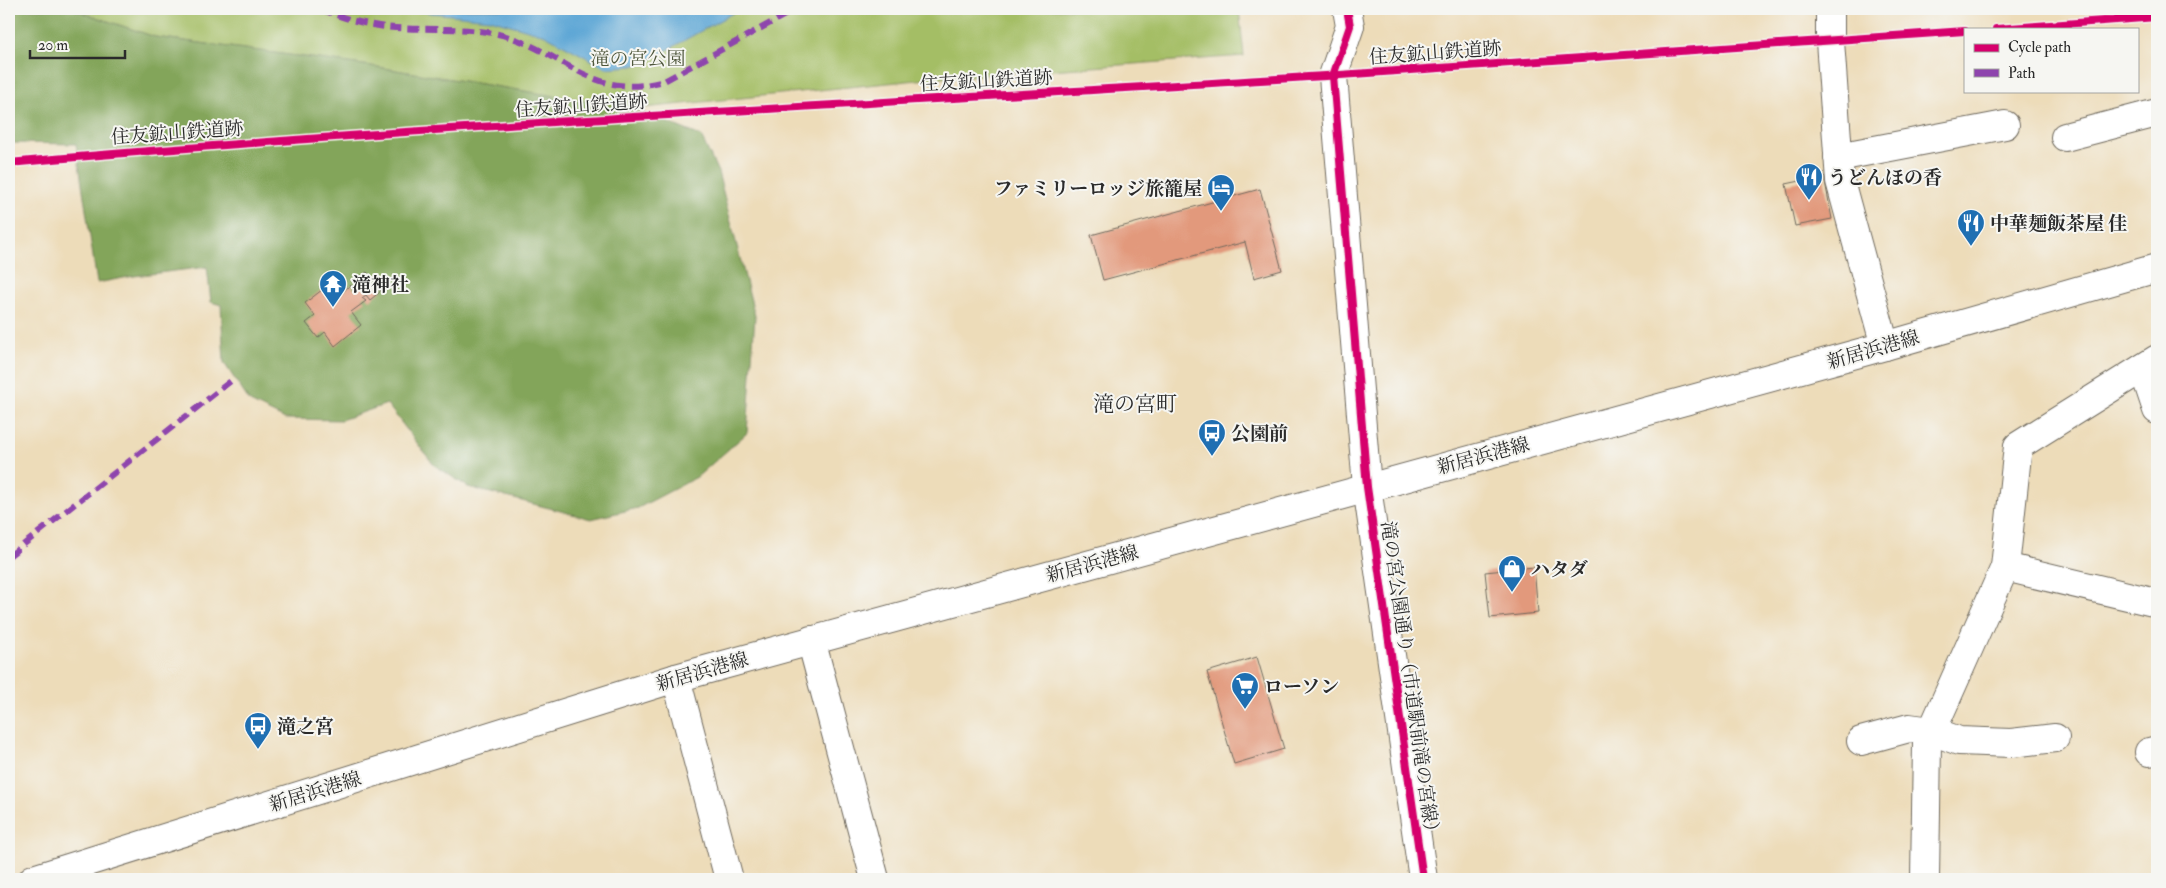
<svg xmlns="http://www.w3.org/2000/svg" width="2166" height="888" font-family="'IM FELL Double Pica','Noto Serif JP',serif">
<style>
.green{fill:#a4be65;stroke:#687448}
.forest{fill:#83a55a;stroke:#576842}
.water{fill:#5fa7d6;stroke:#456980}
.building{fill:#e2997b}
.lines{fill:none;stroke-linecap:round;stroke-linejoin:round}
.minor-casing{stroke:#6f695d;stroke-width:30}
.major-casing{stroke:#6f695d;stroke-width:30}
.path{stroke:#6f695d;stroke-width:3;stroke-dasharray:1 4;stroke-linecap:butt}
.minor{stroke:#fff;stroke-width:28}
.major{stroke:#fff;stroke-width:28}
.quiet{stroke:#8e44ad;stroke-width:6;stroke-dasharray:12 6;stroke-linecap:butt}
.cycleway-casing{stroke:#f6f6f2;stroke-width:11}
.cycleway{stroke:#d6006c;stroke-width:8}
.labels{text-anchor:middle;stroke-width:4;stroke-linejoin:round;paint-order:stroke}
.street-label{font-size:19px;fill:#2b2b2b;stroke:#f6f6f2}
.park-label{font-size:19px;fill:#4f573c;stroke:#f6f6f2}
.poi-label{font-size:19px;font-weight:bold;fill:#2b2b2b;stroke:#f6f6f2;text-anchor:start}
.quarter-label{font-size:21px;fill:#2b2b2b;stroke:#f6f6f2}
</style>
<rect width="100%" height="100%" fill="#f6f6f2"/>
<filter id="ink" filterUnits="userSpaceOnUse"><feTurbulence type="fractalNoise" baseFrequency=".02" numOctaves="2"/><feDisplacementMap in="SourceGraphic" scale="10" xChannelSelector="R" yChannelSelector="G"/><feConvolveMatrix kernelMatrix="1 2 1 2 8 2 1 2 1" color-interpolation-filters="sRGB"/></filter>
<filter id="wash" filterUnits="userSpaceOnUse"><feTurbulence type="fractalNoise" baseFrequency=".0096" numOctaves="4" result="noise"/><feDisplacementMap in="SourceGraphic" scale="20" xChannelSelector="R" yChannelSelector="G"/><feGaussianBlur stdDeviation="1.12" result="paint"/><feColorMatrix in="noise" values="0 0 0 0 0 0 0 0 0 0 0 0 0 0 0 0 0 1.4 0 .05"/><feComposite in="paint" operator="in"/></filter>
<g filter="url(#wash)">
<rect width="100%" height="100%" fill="#eddcb9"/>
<path class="green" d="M 72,9 L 1239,9 L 1244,56 L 927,79 L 634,109 L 371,66 L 155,37 Z"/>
<path class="forest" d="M 9,9 L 72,9 L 155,37 L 371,66 L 634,109 L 701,136 L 718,172 L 755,316 L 747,433 L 697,477 L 638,508 L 591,519 L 468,487 L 434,465 L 387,404 L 341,420 L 285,419 L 250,402 L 224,363 L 221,305 L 211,302 L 207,267 L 134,276 L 97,283 L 76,144 L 9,143 Z"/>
<path class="water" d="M 392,9 L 740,9 L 653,58 L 633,66 L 606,68 L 545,35 L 490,19 Z"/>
<g id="blocks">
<g class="building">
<path d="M 1824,176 L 1832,219 L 1795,226 L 1786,184 Z"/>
<path d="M 1260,189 L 1282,270 L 1254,278 L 1245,242 L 1103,280 L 1091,235 Z"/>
<path d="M 367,272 L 381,291 L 370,300 L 366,295 L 362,298 L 366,301 L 351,312 L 361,325 L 335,346 L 325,332 L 318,338 L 306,323 L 315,316 L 305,303 L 331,283 L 339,294 L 351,285 L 355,290 L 360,285 L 356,280 Z"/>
<path d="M 1534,567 L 1538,613 L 1490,618 L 1485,572 Z"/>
<path d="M 1257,657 L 1284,749 L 1234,764 L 1207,672 Z"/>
</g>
</g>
</g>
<g filter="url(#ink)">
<use href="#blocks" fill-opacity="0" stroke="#6f695d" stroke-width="1"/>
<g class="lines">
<defs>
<g id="minor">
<path d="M 1347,9 L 1350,26 L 1333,76 L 1367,487 L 1423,879"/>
<path d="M 1830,9 L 1830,41 L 1840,181 L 1885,346"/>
<path d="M 2065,137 L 2157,113"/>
<path d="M 1838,157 L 2005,125"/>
<path d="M 2143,368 L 2157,410"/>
<path d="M 2005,567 L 2157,603"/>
<path d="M 811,640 L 875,879"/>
<path d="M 676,678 L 729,879"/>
<path d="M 1861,741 L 1909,728 L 1932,731 L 1959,741 L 2011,743 L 2055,738"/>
<path d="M 2149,752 L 2157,750"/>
<path d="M 1925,879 L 1927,742 L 2005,567 L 2018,446 L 2157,359"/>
</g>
<path id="major" d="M 33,879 L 676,678 L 1885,346 L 2157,268"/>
</defs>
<use href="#minor" class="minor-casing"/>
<use href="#major" class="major-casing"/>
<g class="path">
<path d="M 1996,29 L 2157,17"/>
<path d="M 1861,39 L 1965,31"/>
<path d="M 1364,74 L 1800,43"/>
<path d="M 9,163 C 439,125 872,103 1303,78"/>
</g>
<use href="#minor" class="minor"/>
<use href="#major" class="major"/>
<g class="quiet">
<path d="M 320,9 C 341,17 362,24 385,27 C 422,31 461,26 498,34 C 563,49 590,102 664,81 L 796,9"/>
<path d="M 9,556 L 232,380"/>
</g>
<defs>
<g id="cycleway">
<path d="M 1347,9 L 1350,26 L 1333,76 L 1367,487 L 1423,879"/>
<path d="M 1996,29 L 2157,17"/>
<path d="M 9,163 C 447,124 887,103 1326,76 C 1539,63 1752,47 1965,31"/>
</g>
</defs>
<use href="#cycleway" class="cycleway-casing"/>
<use href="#cycleway" class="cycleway"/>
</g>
</g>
<defs>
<symbol id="restaurant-pin" viewBox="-11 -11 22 30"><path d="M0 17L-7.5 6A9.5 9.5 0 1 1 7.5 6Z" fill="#1f6fb2" stroke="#f6f6f2"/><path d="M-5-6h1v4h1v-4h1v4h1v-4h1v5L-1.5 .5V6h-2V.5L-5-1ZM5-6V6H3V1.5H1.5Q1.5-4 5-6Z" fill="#fff"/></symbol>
<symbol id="hotel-pin" viewBox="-11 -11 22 30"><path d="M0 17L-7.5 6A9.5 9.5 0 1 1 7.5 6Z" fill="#1f6fb2" stroke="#f6f6f2"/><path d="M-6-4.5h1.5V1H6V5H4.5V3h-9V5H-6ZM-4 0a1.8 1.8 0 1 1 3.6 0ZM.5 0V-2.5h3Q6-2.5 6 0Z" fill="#fff"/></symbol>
<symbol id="temple-pin" viewBox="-11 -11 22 30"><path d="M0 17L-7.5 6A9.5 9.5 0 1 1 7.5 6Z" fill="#1f6fb2" stroke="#f6f6f2"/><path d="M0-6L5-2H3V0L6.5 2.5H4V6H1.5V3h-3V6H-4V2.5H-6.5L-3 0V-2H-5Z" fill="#fff"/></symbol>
<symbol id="bus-pin" viewBox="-11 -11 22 30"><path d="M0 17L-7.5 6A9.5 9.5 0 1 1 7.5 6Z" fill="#1f6fb2" stroke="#f6f6f2"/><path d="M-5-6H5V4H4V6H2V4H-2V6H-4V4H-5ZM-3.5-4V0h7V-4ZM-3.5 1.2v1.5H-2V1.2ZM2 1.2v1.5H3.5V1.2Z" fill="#fff"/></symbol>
<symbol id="shop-pin" viewBox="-11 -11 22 30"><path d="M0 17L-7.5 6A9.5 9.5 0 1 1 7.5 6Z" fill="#1f6fb2" stroke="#f6f6f2"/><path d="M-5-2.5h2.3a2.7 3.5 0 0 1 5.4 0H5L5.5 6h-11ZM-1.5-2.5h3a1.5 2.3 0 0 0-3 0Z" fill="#fff"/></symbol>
<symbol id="supermarket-pin" viewBox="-11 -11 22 30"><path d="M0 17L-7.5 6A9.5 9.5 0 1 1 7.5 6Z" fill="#1f6fb2" stroke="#f6f6f2"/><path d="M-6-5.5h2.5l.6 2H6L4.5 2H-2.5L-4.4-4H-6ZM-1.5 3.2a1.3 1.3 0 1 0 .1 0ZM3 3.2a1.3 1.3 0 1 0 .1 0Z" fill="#fff"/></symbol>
</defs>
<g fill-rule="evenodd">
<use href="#restaurant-pin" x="1793" y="161" width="32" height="43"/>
<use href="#hotel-pin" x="1205" y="172" width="32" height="43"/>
<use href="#restaurant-pin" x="1955" y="207" width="32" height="43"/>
<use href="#temple-pin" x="317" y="268" width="32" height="43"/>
<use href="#bus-pin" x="1196" y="417" width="32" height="43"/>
<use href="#shop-pin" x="1496" y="553" width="32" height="43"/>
<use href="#supermarket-pin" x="1229" y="670" width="32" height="43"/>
<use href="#bus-pin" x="242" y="710" width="32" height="43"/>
</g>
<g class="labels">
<g class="street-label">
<text transform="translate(1435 52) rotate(-4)" y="7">住友鉱山鉄道跡</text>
<text transform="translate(986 80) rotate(-3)" y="7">住友鉱山鉄道跡</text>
<text transform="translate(581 105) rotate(-4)" y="7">住友鉱山鉄道跡</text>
<text transform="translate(177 132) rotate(-4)" y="7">住友鉱山鉄道跡</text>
<text transform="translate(1873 349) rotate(-16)" y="7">新居浜港線</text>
<text transform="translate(1483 455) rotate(-15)" y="7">新居浜港線</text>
<text transform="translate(1092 563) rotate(-15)" y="7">新居浜港線</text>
<text transform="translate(702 671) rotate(-16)" y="7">新居浜港線</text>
<text transform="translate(1411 681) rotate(82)" y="7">滝の宮公園通り（市道駅前滝の宮線）</text>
<text transform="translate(315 791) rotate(-17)" y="7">新居浜港線</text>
</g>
<g class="park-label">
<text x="638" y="65">滝の宮公園</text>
</g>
<g class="poi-label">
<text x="1828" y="184">うどんほの香</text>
<text x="1202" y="195" text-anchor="end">ファミリーロッジ旅籠屋</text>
<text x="1990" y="230">中華麺飯茶屋 佳</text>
<text x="352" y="291">滝神社</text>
<text x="1231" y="440">公園前</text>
<text x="1531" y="576">ハタダ</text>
<text x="1264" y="693">ローソン</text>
<text x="277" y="733">滝之宮</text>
</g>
<g class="quarter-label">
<text x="1135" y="411">滝の宮町</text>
</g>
</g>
<rect width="2166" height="888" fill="none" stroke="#f6f6f2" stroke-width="30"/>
<rect x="1964" y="28" width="175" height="65" fill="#f6f6f2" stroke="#a5a5a2"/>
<rect x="1974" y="44" width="25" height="8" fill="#d6006c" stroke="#a5a5a2"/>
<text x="2008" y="52" font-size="15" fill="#2b2b2b">Cycle path</text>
<rect x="1974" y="69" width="25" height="8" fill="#8e44ad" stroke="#a5a5a2"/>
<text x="2008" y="78" font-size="15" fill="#2b2b2b">Path</text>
<path d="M30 50v8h95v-8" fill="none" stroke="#2b2b2b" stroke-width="2.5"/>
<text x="38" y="50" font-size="15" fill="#2b2b2b" stroke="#f6f6f2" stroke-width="4" paint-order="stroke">20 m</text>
</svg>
